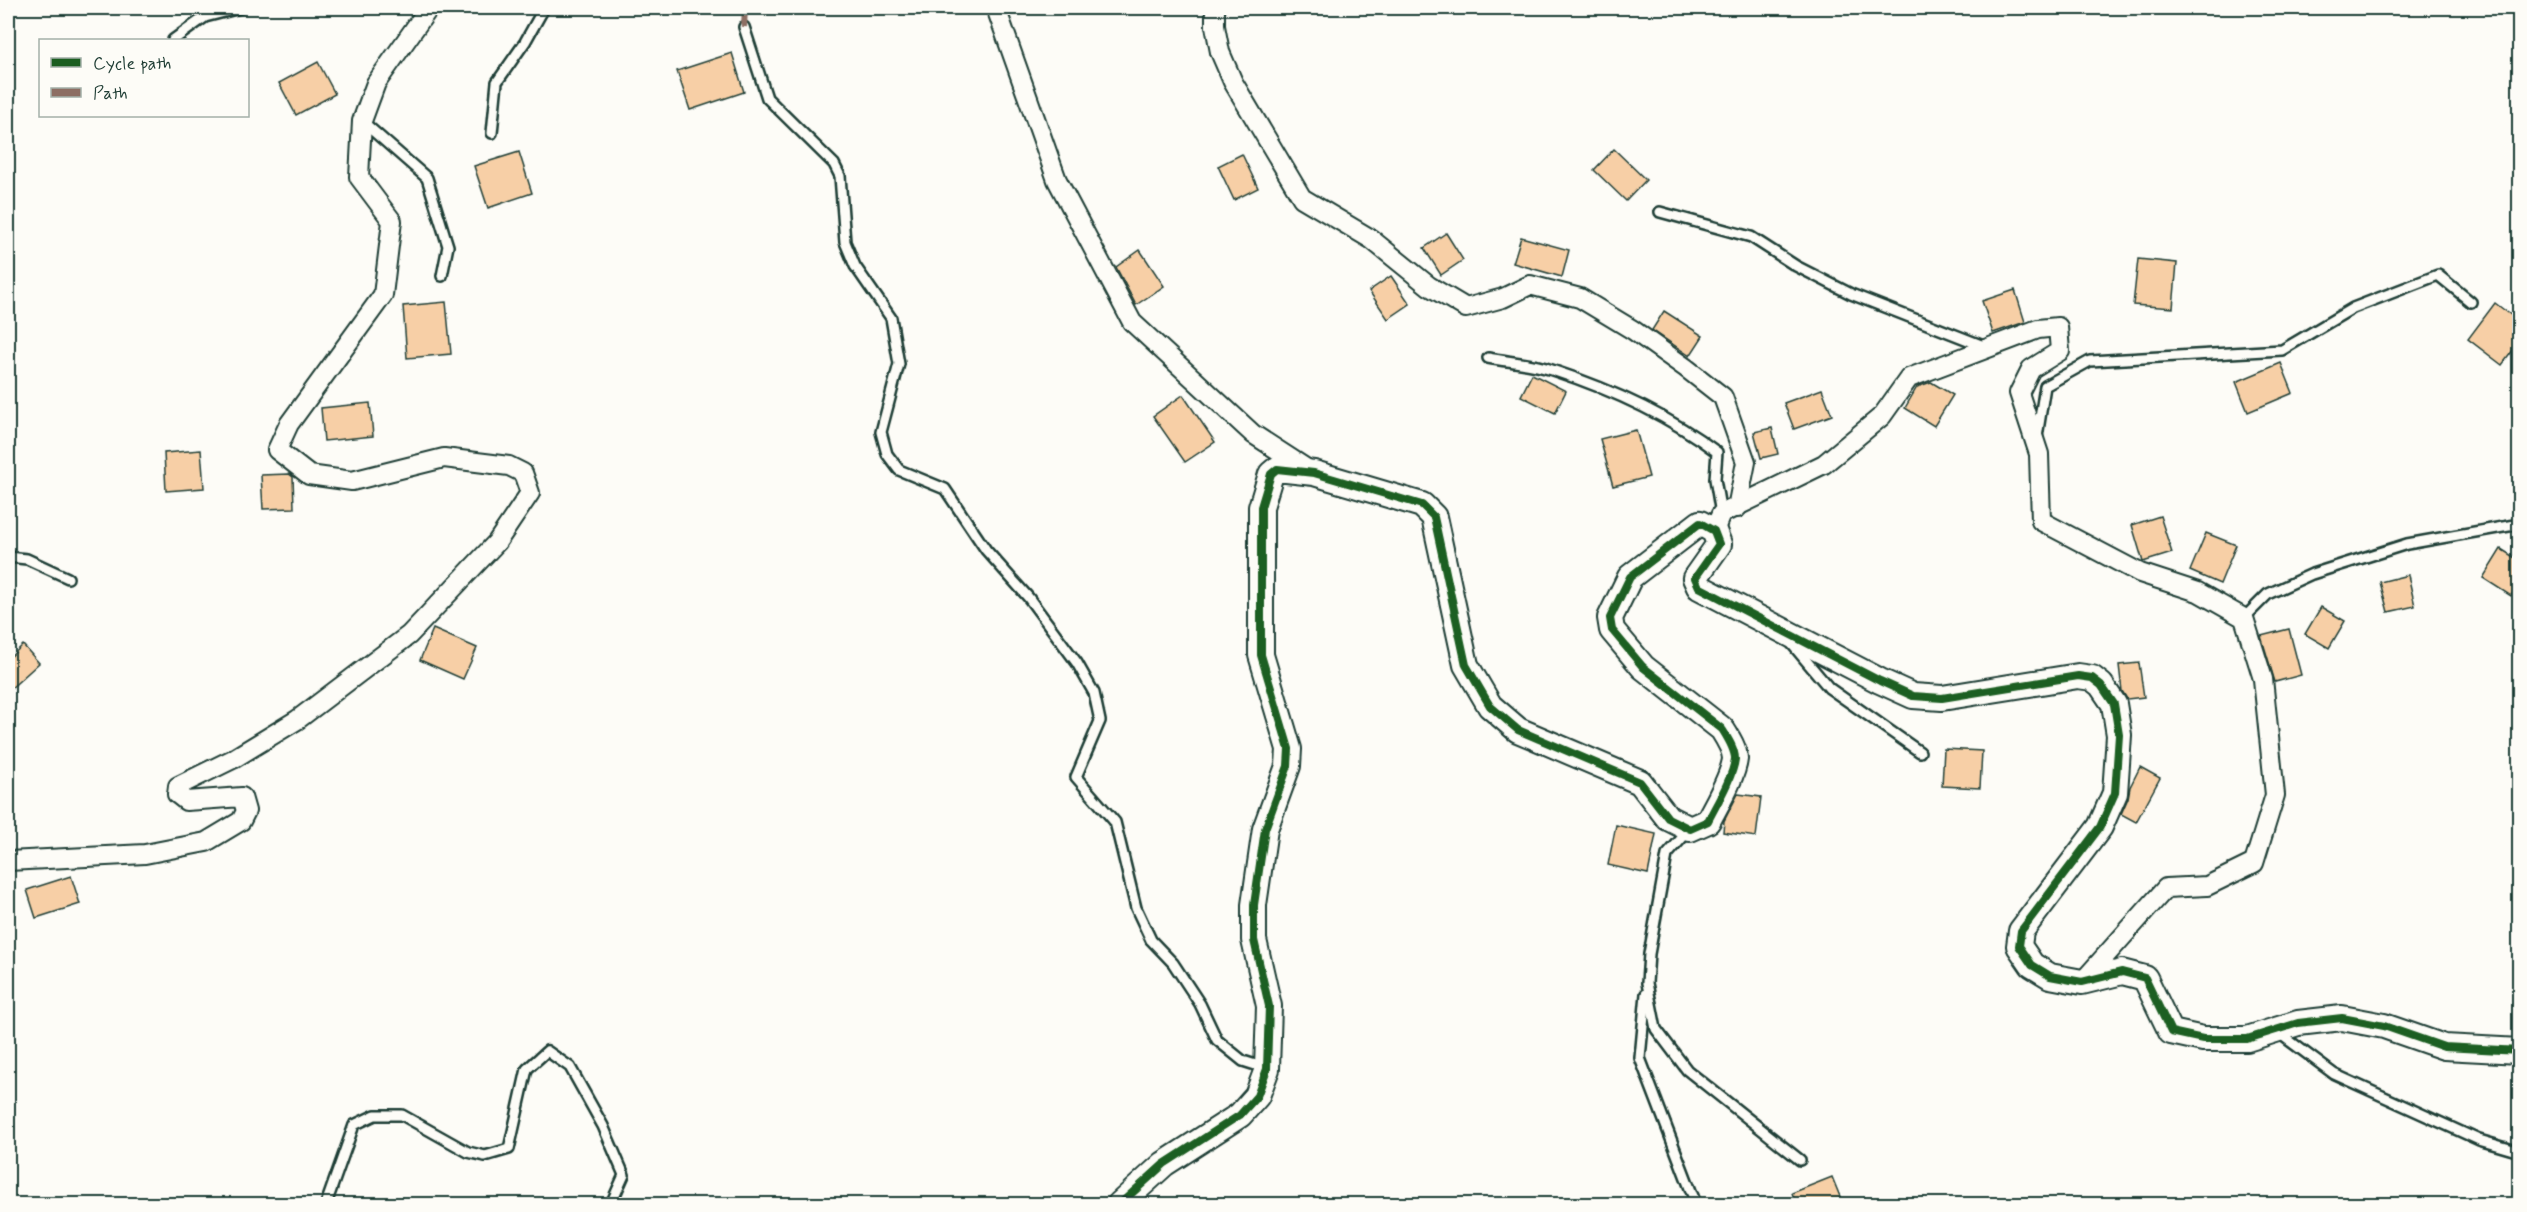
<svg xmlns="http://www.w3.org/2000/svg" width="2527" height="1212" font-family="Mynerve,sans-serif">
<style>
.building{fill:#f7cfa6;stroke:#1f3d34;stroke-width:1.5}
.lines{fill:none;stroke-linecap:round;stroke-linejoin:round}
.service-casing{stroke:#1f3d34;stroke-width:14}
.minor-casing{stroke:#1f3d34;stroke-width:22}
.tertiary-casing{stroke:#1f3d34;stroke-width:28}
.service{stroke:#fdfcf7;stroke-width:9}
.minor{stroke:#fdfcf7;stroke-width:18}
.tertiary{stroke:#fdfcf7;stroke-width:24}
.quiet{stroke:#8d6e63;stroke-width:6;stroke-dasharray:12 6;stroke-linecap:butt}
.cycleway-casing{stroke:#fdfcf7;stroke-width:11}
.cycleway{stroke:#1b5e20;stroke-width:8}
</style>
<rect width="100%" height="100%" fill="#fdfcf7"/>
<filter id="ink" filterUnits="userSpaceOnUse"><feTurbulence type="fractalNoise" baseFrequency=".0167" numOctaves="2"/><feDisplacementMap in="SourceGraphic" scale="12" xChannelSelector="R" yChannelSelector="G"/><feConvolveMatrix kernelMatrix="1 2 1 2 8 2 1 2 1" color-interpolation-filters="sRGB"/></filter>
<g filter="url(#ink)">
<g class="building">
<path d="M 732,53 L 744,92 L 690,110 L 677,71 Z"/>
<path d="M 318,62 L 335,94 L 296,115 L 279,83 Z"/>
<path d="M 1614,149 L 1646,180 L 1626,201 L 1594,170 Z"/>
<path d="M 519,152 L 532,193 L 488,208 L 474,166 Z"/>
<path d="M 1242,154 L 1258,188 L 1234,200 L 1218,166 Z"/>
<path d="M 1446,233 L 1463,260 L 1441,275 L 1424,248 Z"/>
<path d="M 1521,237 L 1569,250 L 1562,277 L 1513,263 Z"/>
<path d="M 1140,250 L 1164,286 L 1136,305 L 1116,267 Z"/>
<path d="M 2138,259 L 2177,263 L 2173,308 L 2133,305 Z"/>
<path d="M 1391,276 L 1410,304 L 1388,319 L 1369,291 Z"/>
<path d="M 2015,290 L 2025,322 L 1993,333 L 1982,301 Z"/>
<path d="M 446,302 L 451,354 L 407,358 L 403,306 Z"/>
<path d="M 2495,303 L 2520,322 L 2520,341 L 2502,365 L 2468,339 Z"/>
<path d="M 1664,311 L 1703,336 L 1690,356 L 1652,330 Z"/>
<path d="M 2281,363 L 2293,393 L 2248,412 L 2236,382 Z"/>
<path d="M 1532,374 L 1566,391 L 1555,413 L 1521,396 Z"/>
<path d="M 1931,382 L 1953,395 L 1934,426 L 1905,408 L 1917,387 Z"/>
<path d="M 1822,389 L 1832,415 L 1794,429 L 1784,403 Z"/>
<path d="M 1183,395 L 1215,442 L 1185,462 L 1153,416 Z"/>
<path d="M 370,403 L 373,436 L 324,441 L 321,408 Z"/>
<path d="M 1772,428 L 1778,454 L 1761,458 L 1754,432 Z"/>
<path d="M 1636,430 L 1649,477 L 1613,486 L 1600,439 Z"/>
<path d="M 201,450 L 204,488 L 166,491 L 164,453 Z"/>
<path d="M 289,474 L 293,477 L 294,508 L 263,509 L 261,475 Z"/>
<path d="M 2160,516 L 2172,553 L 2143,562 L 2132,525 Z"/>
<path d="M 2206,533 L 2236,545 L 2220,584 L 2190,571 Z"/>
<path d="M 2501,549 L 2520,561 L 2520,582 L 2511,596 L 2483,578 Z"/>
<path d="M 2408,575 L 2415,606 L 2388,612 L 2380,582 Z"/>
<path d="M 2321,607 L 2345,621 L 2329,648 L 2305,634 Z"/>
<path d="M 433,629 L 477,648 L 463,679 L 420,660 Z"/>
<path d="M 2289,629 L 2301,675 L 2275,682 L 2261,636 Z"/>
<path d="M 23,645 L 39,663 L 8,691 L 8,659 Z"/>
<path d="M 2139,663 L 2144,697 L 2127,699 L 2122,691 L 2119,665 Z"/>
<path d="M 1944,749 L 1982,751 L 1980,788 L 1942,786 Z"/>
<path d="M 2140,767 L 2160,778 L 2136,822 L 2121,814 L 2128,798 L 2130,787 Z"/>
<path d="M 1738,794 L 1761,797 L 1756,837 L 1723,832 L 1724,821 Z"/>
<path d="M 1616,825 L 1656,834 L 1648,874 L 1608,865 Z"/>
<path d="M 71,876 L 80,904 L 36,918 L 27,890 Z"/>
<path d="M 1832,1177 L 1843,1204 L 1796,1204 L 1792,1193 Z"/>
</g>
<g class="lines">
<defs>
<g id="service">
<path d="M 744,27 L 767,98 L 834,164 L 840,176 L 845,242 L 855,266 L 891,318 L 899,364 L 881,432 L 887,454 L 899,470 L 945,489 L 986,550 L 1028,597 L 1077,663 L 1094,693 L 1100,721 L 1076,777 L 1115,822 L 1136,908 L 1151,940 L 1173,963 L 1200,1004 L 1217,1040 L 1243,1061 L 1265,1068"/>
<path d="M 173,40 L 205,17 L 240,8"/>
<path d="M 363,122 L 427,178 L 448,246 L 442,276"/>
<path d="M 492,133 L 497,82 L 525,42 L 544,8"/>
<path d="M 1660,212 L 1751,237 L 1796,266 L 1851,294 L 1986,347"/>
<path d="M 1488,358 C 1509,362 1532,363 1552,370 C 1610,389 1668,415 1717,452 L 1715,479 L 1721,514"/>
<path d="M 2037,437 L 2045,386 L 2090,361 L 2282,350 L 2353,308 L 2438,275 L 2471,302"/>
<path d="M 8,557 L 27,559 L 68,578"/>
<path d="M 2244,618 L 2268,594 L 2312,574 L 2407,544 L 2520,524"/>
<path d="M 1792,644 L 1829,688 L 1920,752"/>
<path d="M 1689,830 L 1667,855 L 1649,954 L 1647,983 L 1656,1029 L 1687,1070 L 1800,1160"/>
<path d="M 1646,994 L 1640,1058 L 1696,1204"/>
<path d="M 2279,1033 L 2334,1074 L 2479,1140 L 2520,1152"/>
<path d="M 326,1204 L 354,1125 L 375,1115 L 402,1115 L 468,1152 L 485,1156 L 509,1149 L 527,1069 L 547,1051 L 570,1067 L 603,1126 L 624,1175 L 611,1204"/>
</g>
<g id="minor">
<path d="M 996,8 L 1057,180 L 1132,322 L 1253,434 L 1310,471"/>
<path d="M 1215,8 L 1215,26 L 1220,52 L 1233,82 L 1302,198 L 1371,239 L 1429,286 L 1466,308 L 1503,298 L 1530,285 L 1580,298 L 1633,330 L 1686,368 L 1723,397 L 1746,462 L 1737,508"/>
<path d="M 1714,531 L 1721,514 L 1824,464 L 1882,416 L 1909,378 L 2038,329 L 2058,327 L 2060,351 L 2031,369 L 2019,393 L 2039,454 L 2041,521 L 2140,573 L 2198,592 L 2244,618 L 2263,679 L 2275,795 L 2254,863 L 2207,886 L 2166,888 L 2082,982"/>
<path d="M 8,861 L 145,854 L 206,842 L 241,821 L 246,811 L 242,797 L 186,801 L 177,794 L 178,786 L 233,759 L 297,720 L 409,635 L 497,542 L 530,493 L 523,473 L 509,466 L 444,458 L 352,481 L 309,475 L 277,450 L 289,424 L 383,295 L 392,221 L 359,177 L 362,121 L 376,83 L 429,8"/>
</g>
<path id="tertiary" d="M 1120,1204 L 1164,1164 L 1240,1115 L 1257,1096 L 1267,1069 L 1269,1006 L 1254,940 L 1254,905 L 1265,829 L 1288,766 L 1289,749 L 1261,655 L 1261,507 L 1271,474 L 1277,469 L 1314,473 L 1422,505 L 1434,517 L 1466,665 L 1490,706 L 1518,730 L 1640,782 L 1668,818 L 1690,829 L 1708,821 C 1716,805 1733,777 1735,759 C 1735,749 1727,737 1722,729 L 1643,667 L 1612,630 L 1610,618 L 1630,577 L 1700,523 L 1714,531 L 1719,544 L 1695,578 L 1699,587 L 1880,681 L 1913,696 L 1942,698 L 2078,676 L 2092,678 L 2101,685 L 2114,704 L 2119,735 L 2115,793 L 2100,827 L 2021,931 L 2019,946 L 2032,965 L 2050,976 L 2082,982 L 2122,972 L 2145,978 L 2171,1032 L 2203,1039 L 2247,1039 L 2298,1023 L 2342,1018 L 2384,1026 L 2444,1047 L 2520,1051"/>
</defs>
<use href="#service" class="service-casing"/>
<use href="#minor" class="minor-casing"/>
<use href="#tertiary" class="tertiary-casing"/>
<use href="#service" class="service"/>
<use href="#minor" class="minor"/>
<use href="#tertiary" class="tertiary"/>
<path class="quiet" d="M 744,27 L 745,8"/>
<defs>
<path id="cycleway" d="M 1120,1204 L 1164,1164 L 1240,1115 L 1257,1096 L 1267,1069 L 1269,1006 L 1254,940 L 1254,905 L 1265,829 L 1288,766 L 1289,749 L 1261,655 L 1261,507 L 1271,474 L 1277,469 L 1314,473 L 1422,505 L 1434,517 L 1466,665 L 1490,706 L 1518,730 L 1640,782 L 1668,818 L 1690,829 L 1708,821 C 1716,805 1733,777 1735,759 C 1735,749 1727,737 1722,729 L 1643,667 L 1612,630 L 1610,618 L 1630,577 L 1700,523 L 1714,531 L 1719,544 L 1695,578 L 1699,587 L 1880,681 L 1913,696 L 1942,698 L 2078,676 L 2092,678 L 2101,685 L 2114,704 L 2119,735 L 2115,793 L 2100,827 L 2021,931 L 2019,946 L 2032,965 L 2050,976 L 2082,982 L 2122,972 L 2145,978 L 2171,1032 L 2203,1039 L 2247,1039 L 2298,1023 L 2342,1018 L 2384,1026 L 2444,1047 L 2520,1051"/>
</defs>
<use href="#cycleway" class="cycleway-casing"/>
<use href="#cycleway" class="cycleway"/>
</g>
</g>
<rect width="2527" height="1212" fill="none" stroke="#fdfcf7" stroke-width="30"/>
<rect x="15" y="15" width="2497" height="1182" fill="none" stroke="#1f3d34" stroke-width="2" filter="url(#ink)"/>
<rect x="39" y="39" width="210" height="78" fill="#fdfcf7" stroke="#a4b0a9" stroke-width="1.5"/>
<rect x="51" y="58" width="30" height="9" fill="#1b5e20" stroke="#a4b0a9" stroke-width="1.5"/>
<text x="93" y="69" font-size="18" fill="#1f3d34">Cycle path</text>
<rect x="51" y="88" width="30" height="9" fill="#8d6e63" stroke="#a4b0a9" stroke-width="1.5"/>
<text x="93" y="99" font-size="18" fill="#1f3d34">Path</text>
</svg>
